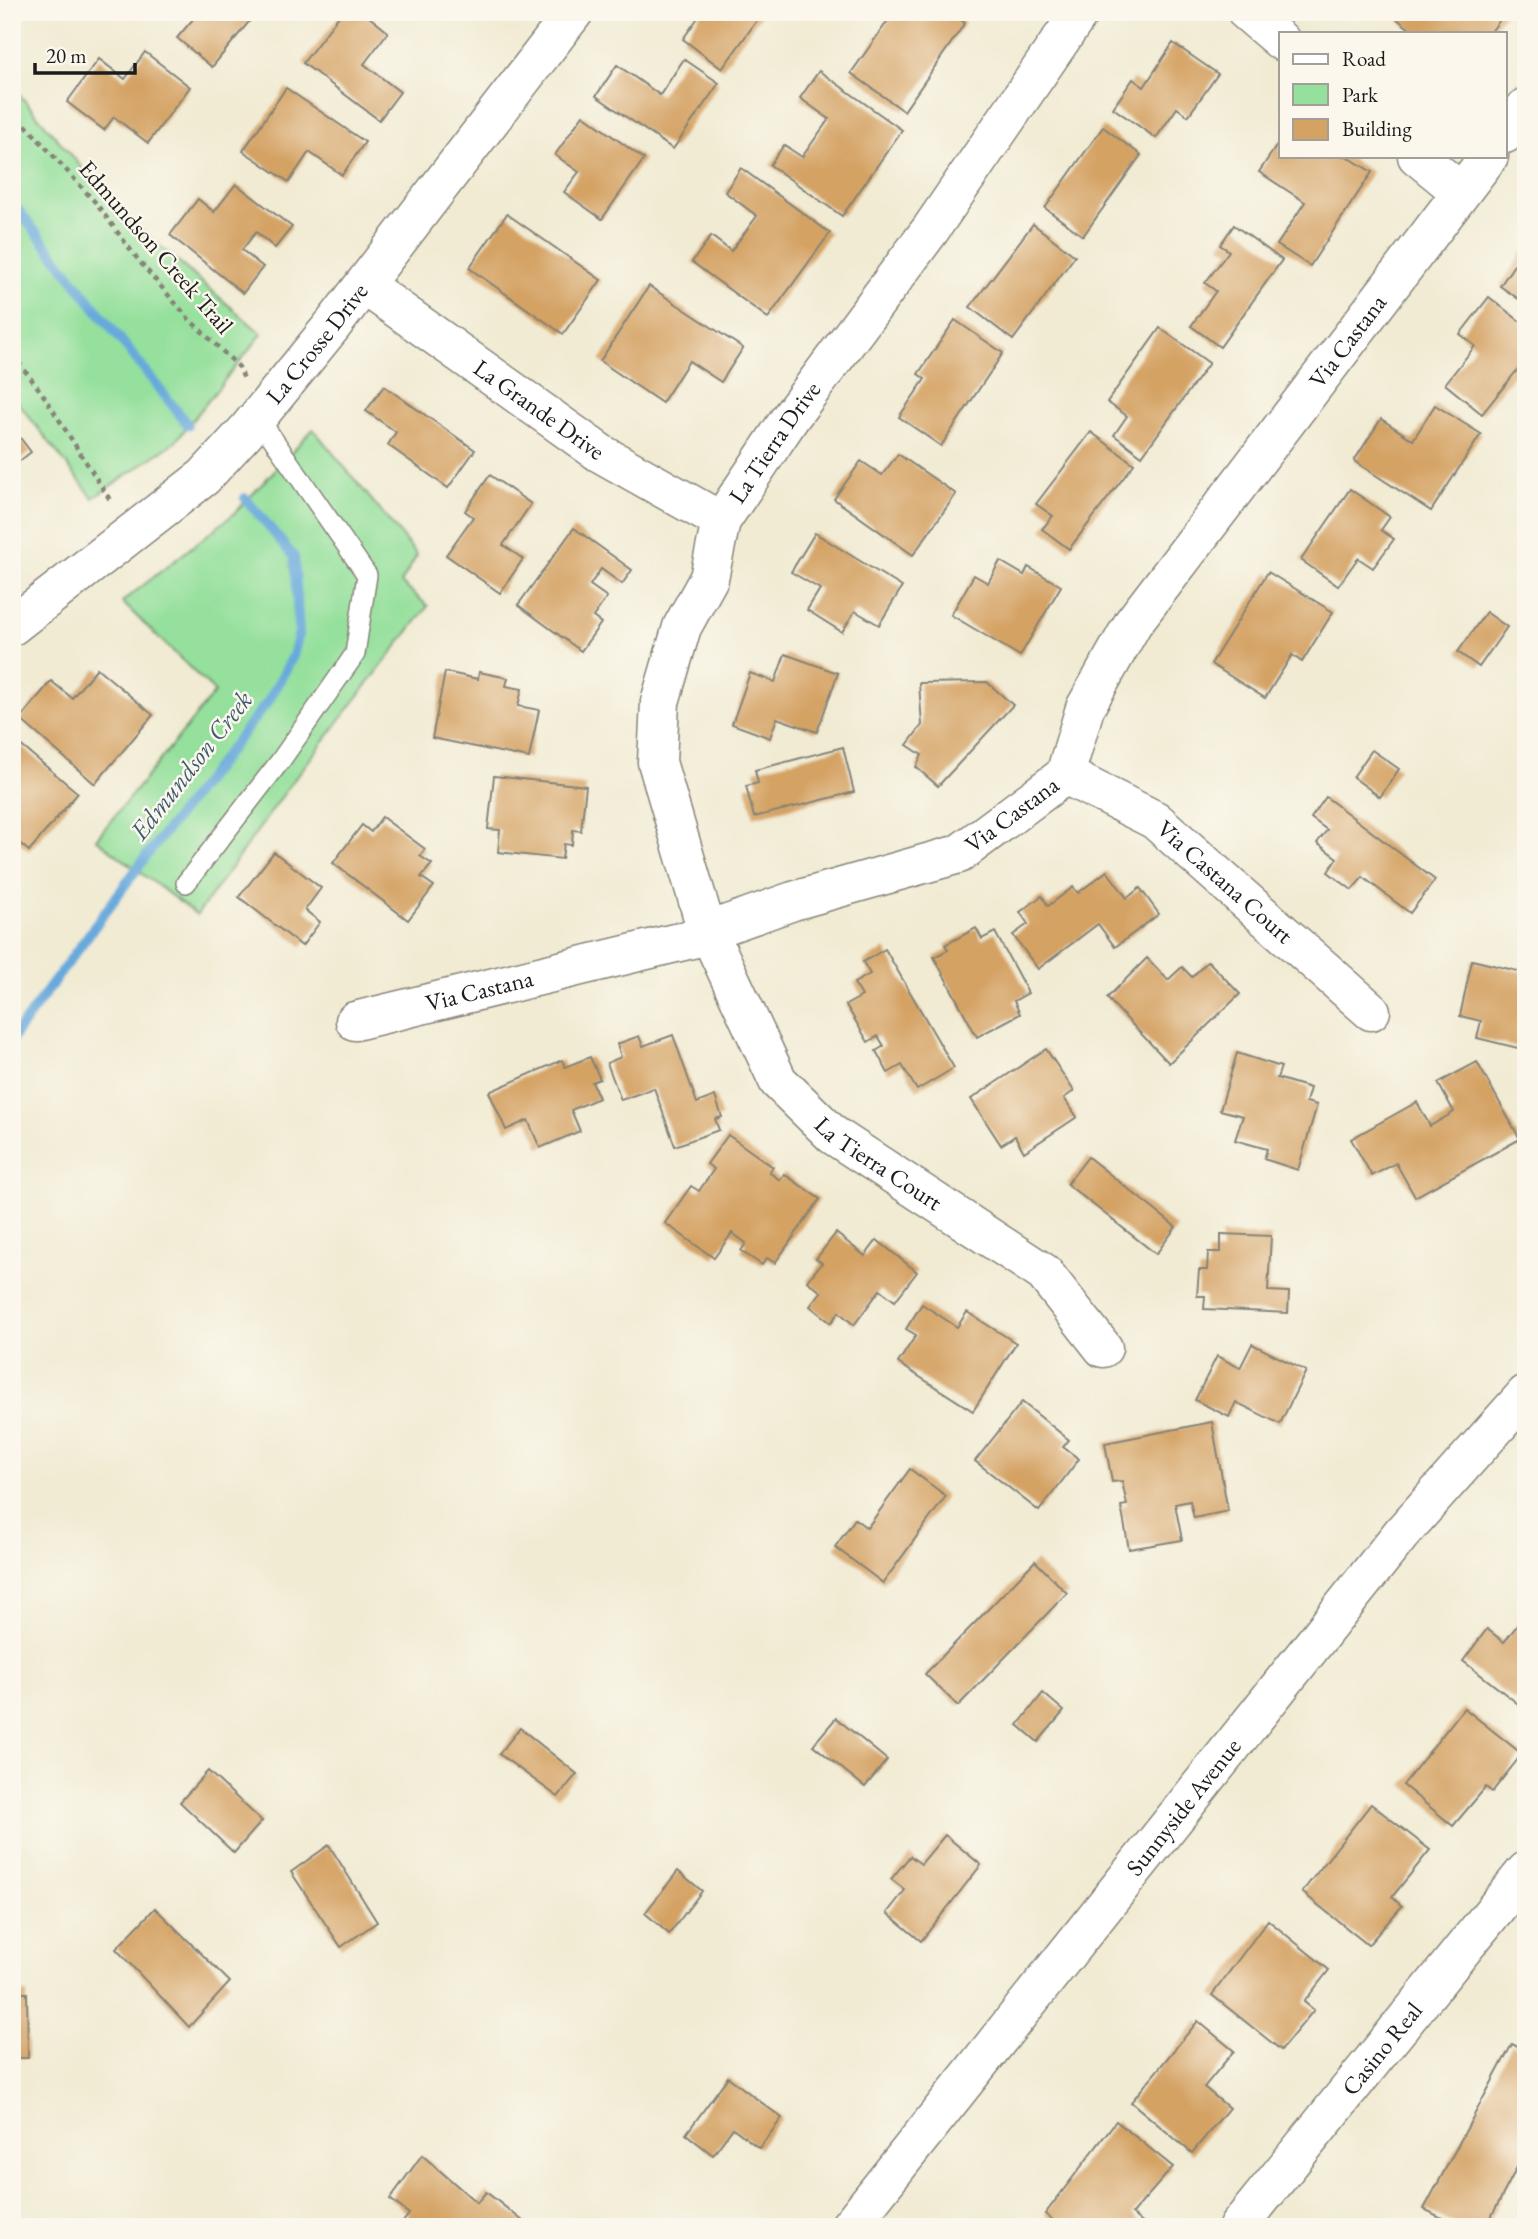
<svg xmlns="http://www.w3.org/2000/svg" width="1538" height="2239" font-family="'EB Garamond',serif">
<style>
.green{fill:#95e09c;stroke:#587e5c;stroke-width:2}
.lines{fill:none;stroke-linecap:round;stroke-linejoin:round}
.stream{stroke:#67a9db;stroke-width:10}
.building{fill:#d4a263}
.lane-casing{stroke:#868478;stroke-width:22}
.street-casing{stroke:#868478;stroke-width:41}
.secondary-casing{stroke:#868478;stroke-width:41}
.path{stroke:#868478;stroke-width:4.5;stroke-dasharray:5 5;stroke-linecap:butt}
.lane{stroke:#fff;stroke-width:19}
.street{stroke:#fff;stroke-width:38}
.secondary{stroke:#fff;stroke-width:38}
.labels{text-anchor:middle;stroke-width:5;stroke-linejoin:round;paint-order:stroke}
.street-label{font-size:24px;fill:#1c1c1c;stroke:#fbf7ec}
.water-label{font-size:26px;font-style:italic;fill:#3e5b72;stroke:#fbf7ec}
</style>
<rect width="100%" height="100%" fill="#fbf7ec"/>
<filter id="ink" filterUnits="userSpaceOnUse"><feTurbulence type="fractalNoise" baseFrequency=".0143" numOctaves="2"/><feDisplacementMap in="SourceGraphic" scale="14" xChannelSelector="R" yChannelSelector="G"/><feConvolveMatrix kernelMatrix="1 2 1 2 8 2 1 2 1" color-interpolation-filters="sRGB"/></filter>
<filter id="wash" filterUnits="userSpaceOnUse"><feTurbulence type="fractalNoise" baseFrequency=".00686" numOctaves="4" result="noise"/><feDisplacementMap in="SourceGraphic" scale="28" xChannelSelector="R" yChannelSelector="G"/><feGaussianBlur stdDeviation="1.57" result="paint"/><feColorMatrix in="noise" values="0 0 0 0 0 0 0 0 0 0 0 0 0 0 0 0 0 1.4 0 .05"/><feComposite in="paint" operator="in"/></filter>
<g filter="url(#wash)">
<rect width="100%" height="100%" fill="#f1ebd3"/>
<g class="green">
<path d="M 12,86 L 121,213 L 262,334 L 175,442 L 93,498 L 12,395 Z"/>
<path d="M 313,429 L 417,555 L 401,583 L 428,606 L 293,781 L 197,915 L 96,839 L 215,692 L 122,602 L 235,513 Z"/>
</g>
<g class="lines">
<g class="stream">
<path d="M 12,202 L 188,425"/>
<path d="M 12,1039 L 147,855 L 269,700 L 293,656 L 299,632 L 294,557 L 245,498"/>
</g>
</g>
<g id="blocks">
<g class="building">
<path d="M 187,12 L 257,12 L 212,67 L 177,38 L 194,18 Z"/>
<path d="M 342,12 L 363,12 L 388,32 L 364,64 L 400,92 L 379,120 L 303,63 Z"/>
<path d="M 702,12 L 763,12 L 722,69 L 683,39 Z"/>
<path d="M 894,12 L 951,12 L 965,23 L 904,111 L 851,73 Z"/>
<path d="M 1388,12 L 1506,12 L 1490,33 L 1415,33 Z"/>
<path d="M 1173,43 L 1218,74 L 1188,116 L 1177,108 L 1156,138 L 1113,108 L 1133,79 L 1144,87 Z"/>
<path d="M 145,52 L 190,87 L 148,143 L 114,117 L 104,130 L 67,102 L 99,59 L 125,79 Z"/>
<path d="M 684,59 L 719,83 L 673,149 L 596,96 L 617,65 L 660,95 Z"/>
<path d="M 819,71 L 902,130 L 842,216 L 770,165 L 784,145 L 802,157 L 829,119 L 800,98 Z"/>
<path d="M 286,88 L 365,142 L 342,175 L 309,152 L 289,182 L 243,151 Z"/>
<path d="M 583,115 L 644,159 L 602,219 L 564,192 L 579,172 L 555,155 Z"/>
<path d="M 1103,127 L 1141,155 L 1083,236 L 1045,208 Z"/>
<path d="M 1281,139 L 1281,156 L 1346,156 L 1372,172 L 1310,266 L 1277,245 L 1305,202 L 1259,172 Z"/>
<path d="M 741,168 L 830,233 L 768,318 L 692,262 L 711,236 L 731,251 L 757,216 L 725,192 Z"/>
<path d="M 236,184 L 292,227 L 275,248 L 256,232 L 242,250 L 263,267 L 243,293 L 170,235 L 198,199 L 214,212 Z"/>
<path d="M 507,214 L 601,280 L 563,334 L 469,268 Z"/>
<path d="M 1033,224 L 1075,256 L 1013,340 L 970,307 Z"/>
<path d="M 1234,225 L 1282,260 L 1220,347 L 1191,326 L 1216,291 L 1205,283 L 1229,251 L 1220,245 Z"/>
<path d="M 1526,247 L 1526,304 L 1500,286 Z"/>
<path d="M 649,286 L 743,348 L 721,382 L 689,361 L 662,403 L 600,361 Z"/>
<path d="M 1489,297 L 1526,326 L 1526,359 L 1482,414 L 1445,384 L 1475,346 L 1460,334 Z"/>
<path d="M 955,320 L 1003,353 L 941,446 L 899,417 L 925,379 L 918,374 Z"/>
<path d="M 1160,328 L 1209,363 L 1142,456 L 1114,435 L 1127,416 L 1107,402 Z"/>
<path d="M 384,386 L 475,450 L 448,488 L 388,445 L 396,432 L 366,411 Z"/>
<path d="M 1435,405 L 1481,434 L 1431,511 L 1354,461 L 1381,419 L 1413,440 Z"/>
<path d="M 12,427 L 31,452 L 12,467 Z"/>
<path d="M 1091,432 L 1134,464 L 1069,549 L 1042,529 L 1053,516 L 1036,504 Z"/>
<path d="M 898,454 L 956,494 L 913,555 L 834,499 L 861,461 L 882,475 Z"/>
<path d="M 490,475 L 531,504 L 503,545 L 523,559 L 500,593 L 446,555 L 473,517 L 465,511 Z"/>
<path d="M 1350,489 L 1390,517 L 1381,530 L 1394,539 L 1373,568 L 1358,558 L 1338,586 L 1301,560 Z"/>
<path d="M 574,528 L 632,570 L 622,584 L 601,569 L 590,585 L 607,597 L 593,617 L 601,623 L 581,651 L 518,605 Z"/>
<path d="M 815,533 L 902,587 L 879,625 L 855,611 L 842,632 L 807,610 L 820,589 L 791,572 Z"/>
<path d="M 1000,561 L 1024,575 L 1028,567 L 1061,586 L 1020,656 L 951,615 L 974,575 L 988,583 Z"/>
<path d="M 1268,572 L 1333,612 L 1302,662 L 1292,655 L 1265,698 L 1211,664 Z"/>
<path d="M 1486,612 L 1507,627 L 1479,667 L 1458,652 Z"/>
<path d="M 785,654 L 838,673 L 817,732 L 777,718 L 770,738 L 732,724 L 750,673 L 775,682 Z"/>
<path d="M 97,668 L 153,715 L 95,784 L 20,719 L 51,681 L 72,698 Z"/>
<path d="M 445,672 L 478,679 L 479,672 L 508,678 L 506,686 L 522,689 L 518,706 L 539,710 L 529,758 L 432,738 Z"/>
<path d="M 987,682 L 1013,705 L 938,786 L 916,767 L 922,755 L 907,745 L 922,725 L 919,683 Z"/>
<path d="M 12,738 L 78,793 L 29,851 L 12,837 Z"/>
<path d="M 843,747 L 854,792 L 754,817 L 746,786 L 758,783 L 755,770 Z"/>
<path d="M 1372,750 L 1399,769 L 1380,797 L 1353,777 Z"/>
<path d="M 494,776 L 586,786 L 581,831 L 573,830 L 572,845 L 564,844 L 562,859 L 498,852 L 500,830 L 488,829 Z"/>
<path d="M 1326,797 L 1435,880 L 1410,913 L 1363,877 L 1352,890 L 1328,872 L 1337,858 L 1317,843 L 1327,830 L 1311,818 Z"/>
<path d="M 382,817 L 425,849 L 420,856 L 432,864 L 421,877 L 434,886 L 408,920 L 333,863 L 362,825 L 371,832 Z"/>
<path d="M 274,852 L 321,888 L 305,910 L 320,922 L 302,946 L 239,897 Z"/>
<path d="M 1107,871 L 1127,898 L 1140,888 L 1159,914 L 1115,947 L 1098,924 L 1038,969 L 1013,935 L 1028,924 L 1020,912 L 1042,896 L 1048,906 L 1073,887 L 1078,893 Z"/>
<path d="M 976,928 L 982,939 L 995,932 L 1028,993 L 1014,1001 L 1020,1014 L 977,1037 L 934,957 L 948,950 L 945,945 Z"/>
<path d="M 885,949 L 954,1068 L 917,1090 L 902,1065 L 888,1073 L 876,1051 L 884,1046 L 878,1036 L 868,1042 L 846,1005 L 862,996 L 854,983 L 870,974 L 863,962 Z"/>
<path d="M 1147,958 L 1168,980 L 1182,967 L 1192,977 L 1208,961 L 1240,994 L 1169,1063 L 1107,998 Z"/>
<path d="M 1472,960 L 1526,973 L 1526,1050 L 1477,1038 L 1481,1021 L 1460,1016 Z"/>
<path d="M 673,1035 L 697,1103 L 715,1096 L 722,1117 L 715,1119 L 719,1130 L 675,1146 L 654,1088 L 621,1100 L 607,1063 L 621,1057 L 617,1044 L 639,1036 L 643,1046 Z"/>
<path d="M 1046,1049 L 1074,1091 L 1064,1098 L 1077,1117 L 1024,1152 L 1015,1136 L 1001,1145 L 971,1099 Z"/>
<path d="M 1237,1053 L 1281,1067 L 1277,1078 L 1310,1088 L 1306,1102 L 1317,1105 L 1298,1170 L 1264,1159 L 1267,1149 L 1235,1140 L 1243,1116 L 1220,1110 Z"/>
<path d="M 590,1057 L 600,1079 L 592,1082 L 599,1098 L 571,1110 L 580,1131 L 540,1148 L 528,1120 L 506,1130 L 489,1092 L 562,1060 L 565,1067 Z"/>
<path d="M 1477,1062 L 1520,1139 L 1415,1197 L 1396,1163 L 1372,1176 L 1351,1139 L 1417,1102 L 1430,1126 L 1454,1112 L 1438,1083 Z"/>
<path d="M 728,1135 L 773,1167 L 769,1172 L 780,1180 L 784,1174 L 820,1199 L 775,1263 L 767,1258 L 762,1265 L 741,1251 L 746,1243 L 732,1233 L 714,1258 L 665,1223 L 691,1186 L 699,1191 L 714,1169 L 707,1164 Z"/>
<path d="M 1088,1157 L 1176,1227 L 1156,1254 L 1067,1184 Z"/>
<path d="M 836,1233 L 865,1256 L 877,1240 L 917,1272 L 895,1301 L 880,1290 L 854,1325 L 839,1312 L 831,1323 L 810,1306 L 821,1292 L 807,1281 L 822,1263 L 816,1259 Z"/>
<path d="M 1221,1234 L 1271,1236 L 1268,1291 L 1289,1292 L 1288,1313 L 1204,1309 L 1205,1296 L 1197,1296 L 1199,1270 L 1207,1270 L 1208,1252 L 1221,1252 Z"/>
<path d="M 922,1304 L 957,1327 L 967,1312 L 1016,1343 L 973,1411 L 898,1363 L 916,1335 L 906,1329 Z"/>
<path d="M 1252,1344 L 1306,1371 L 1280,1424 L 1236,1402 L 1229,1417 L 1195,1400 L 1217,1356 L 1240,1368 Z"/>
<path d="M 1022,1402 L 1069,1440 L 1063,1447 L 1079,1459 L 1039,1511 L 975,1461 Z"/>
<path d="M 1212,1422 L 1228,1511 L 1194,1518 L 1190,1501 L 1175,1504 L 1182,1540 L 1129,1549 L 1121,1506 L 1127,1505 L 1122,1481 L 1112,1482 L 1105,1443 Z"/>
<path d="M 910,1469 L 946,1496 L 883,1583 L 835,1547 L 855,1519 L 867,1528 Z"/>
<path d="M 1035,1561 L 1067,1593 L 958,1706 L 925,1674 Z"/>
<path d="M 1526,1614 L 1526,1710 L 1463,1661 L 1487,1629 L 1504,1642 Z"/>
<path d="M 1043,1693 L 1064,1711 L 1038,1742 L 1018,1725 Z"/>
<path d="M 1464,1708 L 1522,1754 L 1492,1792 L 1486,1787 L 1453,1826 L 1403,1785 Z"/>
<path d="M 836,1718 L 887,1760 L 865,1787 L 813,1745 Z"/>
<path d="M 520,1728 L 577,1774 L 558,1797 L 499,1754 Z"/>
<path d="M 208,1771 L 262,1821 L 234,1853 L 180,1802 Z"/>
<path d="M 1371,1804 L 1430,1850 L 1392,1897 L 1402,1906 L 1368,1945 L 1302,1892 Z"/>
<path d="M 945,1835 L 981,1865 L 921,1941 L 887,1913 L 905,1890 L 891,1879 L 910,1856 L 921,1864 Z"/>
<path d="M 329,1845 L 377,1922 L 341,1947 L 291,1872 Z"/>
<path d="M 678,1871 L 702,1891 L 669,1934 L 645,1913 Z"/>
<path d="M 155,1908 L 230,1982 L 189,2027 L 116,1949 Z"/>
<path d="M 1268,1920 L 1329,1970 L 1304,2002 L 1314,2010 L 1281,2050 L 1212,1995 Z"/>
<path d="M 12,1993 L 27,1993 L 28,2058 L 12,2058 Z"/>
<path d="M 1198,2021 L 1234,2051 L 1204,2087 L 1229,2108 L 1192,2153 L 1131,2102 Z"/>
<path d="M 1512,2044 L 1526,2051 L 1526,2150 L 1486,2227 L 1460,2227 L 1424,2209 Z"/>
<path d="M 728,2077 L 782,2118 L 759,2148 L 733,2128 L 713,2155 L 686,2134 Z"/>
<path d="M 1116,2121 L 1173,2167 L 1132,2214 L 1147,2227 L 1062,2227 L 1045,2214 Z"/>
<path d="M 422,2155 L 477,2203 L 486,2192 L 528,2225 L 399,2227 L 409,2214 L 390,2199 Z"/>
</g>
</g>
</g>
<g filter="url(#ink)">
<use href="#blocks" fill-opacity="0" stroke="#868478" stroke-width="2"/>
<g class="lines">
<defs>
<path id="lane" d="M 186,883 L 281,760 L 355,654 L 367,575 L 257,416"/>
<g id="street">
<path d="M 1247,12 L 1281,41"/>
<path d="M 1505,134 L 1526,107"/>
<path d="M 1417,156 L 1461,192"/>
<path id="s1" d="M 364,285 L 600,453 L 721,521"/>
<path id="s2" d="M 1065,775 L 1155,820 L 1371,1011"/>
<path id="s3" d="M 708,931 L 778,1081 L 833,1135 L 1044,1273 L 1103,1348"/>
<path id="s4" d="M 708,935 L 657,762 L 660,702 L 682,627 L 709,578 L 721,521 L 790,418 L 931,229 L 1080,12"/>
<path id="s5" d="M 355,1021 L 708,935 L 708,931 L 793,901 L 959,854 L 1065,775 L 1085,708 L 1133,623 L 1489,156"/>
<path id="s6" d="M 1238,2227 L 1526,1871"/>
</g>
<g id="secondary">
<path id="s7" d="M 12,626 L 204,477 L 248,429 L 332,326 L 574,12"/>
<path id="s8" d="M 849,2227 L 1401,1534 L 1526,1394"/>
</g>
</defs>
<use href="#lane" class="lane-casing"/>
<use href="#street" class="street-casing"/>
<use href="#secondary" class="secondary-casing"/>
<g class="path">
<path d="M 12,110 L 95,202 L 139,261 L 189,319 L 239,367 L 244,379"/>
<path d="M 12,354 L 42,393 L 112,503"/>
</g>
<use href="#lane" class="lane"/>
<use href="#street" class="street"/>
<use href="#secondary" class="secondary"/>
</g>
</g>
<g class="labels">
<g class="street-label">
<text transform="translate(156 247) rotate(49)" y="8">Edmundson Creek Trail</text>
<text dy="8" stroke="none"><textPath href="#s5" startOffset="1284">Via Castana</textPath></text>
<text dy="8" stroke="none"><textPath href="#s7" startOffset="418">La Crosse Drive</textPath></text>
<text dy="8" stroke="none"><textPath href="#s1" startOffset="215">La Grande Drive</textPath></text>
<text dy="8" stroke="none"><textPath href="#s4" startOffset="528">La Tierra Drive</textPath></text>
<text dy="8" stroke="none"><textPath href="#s5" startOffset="696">Via Castana</textPath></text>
<text dy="8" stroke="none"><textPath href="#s2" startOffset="194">Via Castana Court</textPath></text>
<text dy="8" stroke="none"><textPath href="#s5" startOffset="128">Via Castana</textPath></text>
<text dy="8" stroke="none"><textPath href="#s3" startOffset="296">La Tierra Court</textPath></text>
<text dy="8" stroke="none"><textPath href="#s8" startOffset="537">Sunnyside Avenue</textPath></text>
<text dy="8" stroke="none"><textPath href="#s6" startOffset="229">Casino Real</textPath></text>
</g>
<g class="water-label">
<text transform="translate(191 765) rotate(-52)" y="9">Edmundson Creek</text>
</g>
</g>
<rect width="1538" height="2239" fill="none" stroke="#fbf7ec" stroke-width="42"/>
<rect x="1279" y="32" width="228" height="126" fill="#fbf7ec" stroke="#a29f99" stroke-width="2"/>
<rect x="1293" y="54" width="35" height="10" fill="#ffffff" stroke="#a29f99" stroke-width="2"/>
<text x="1342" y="66" font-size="21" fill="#1c1c1c">Road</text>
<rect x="1293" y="84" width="35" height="21" fill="#95e09c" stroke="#a29f99" stroke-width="2"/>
<text x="1342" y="102" font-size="21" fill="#1c1c1c">Park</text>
<rect x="1293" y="119" width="35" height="21" fill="#d4a263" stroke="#a29f99" stroke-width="2"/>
<text x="1342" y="136" font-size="21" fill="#1c1c1c">Building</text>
<path d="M35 63v10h100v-10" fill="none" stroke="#1c1c1c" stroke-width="3.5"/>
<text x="46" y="63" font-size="21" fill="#1c1c1c" stroke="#fbf7ec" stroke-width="5" paint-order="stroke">20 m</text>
</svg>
